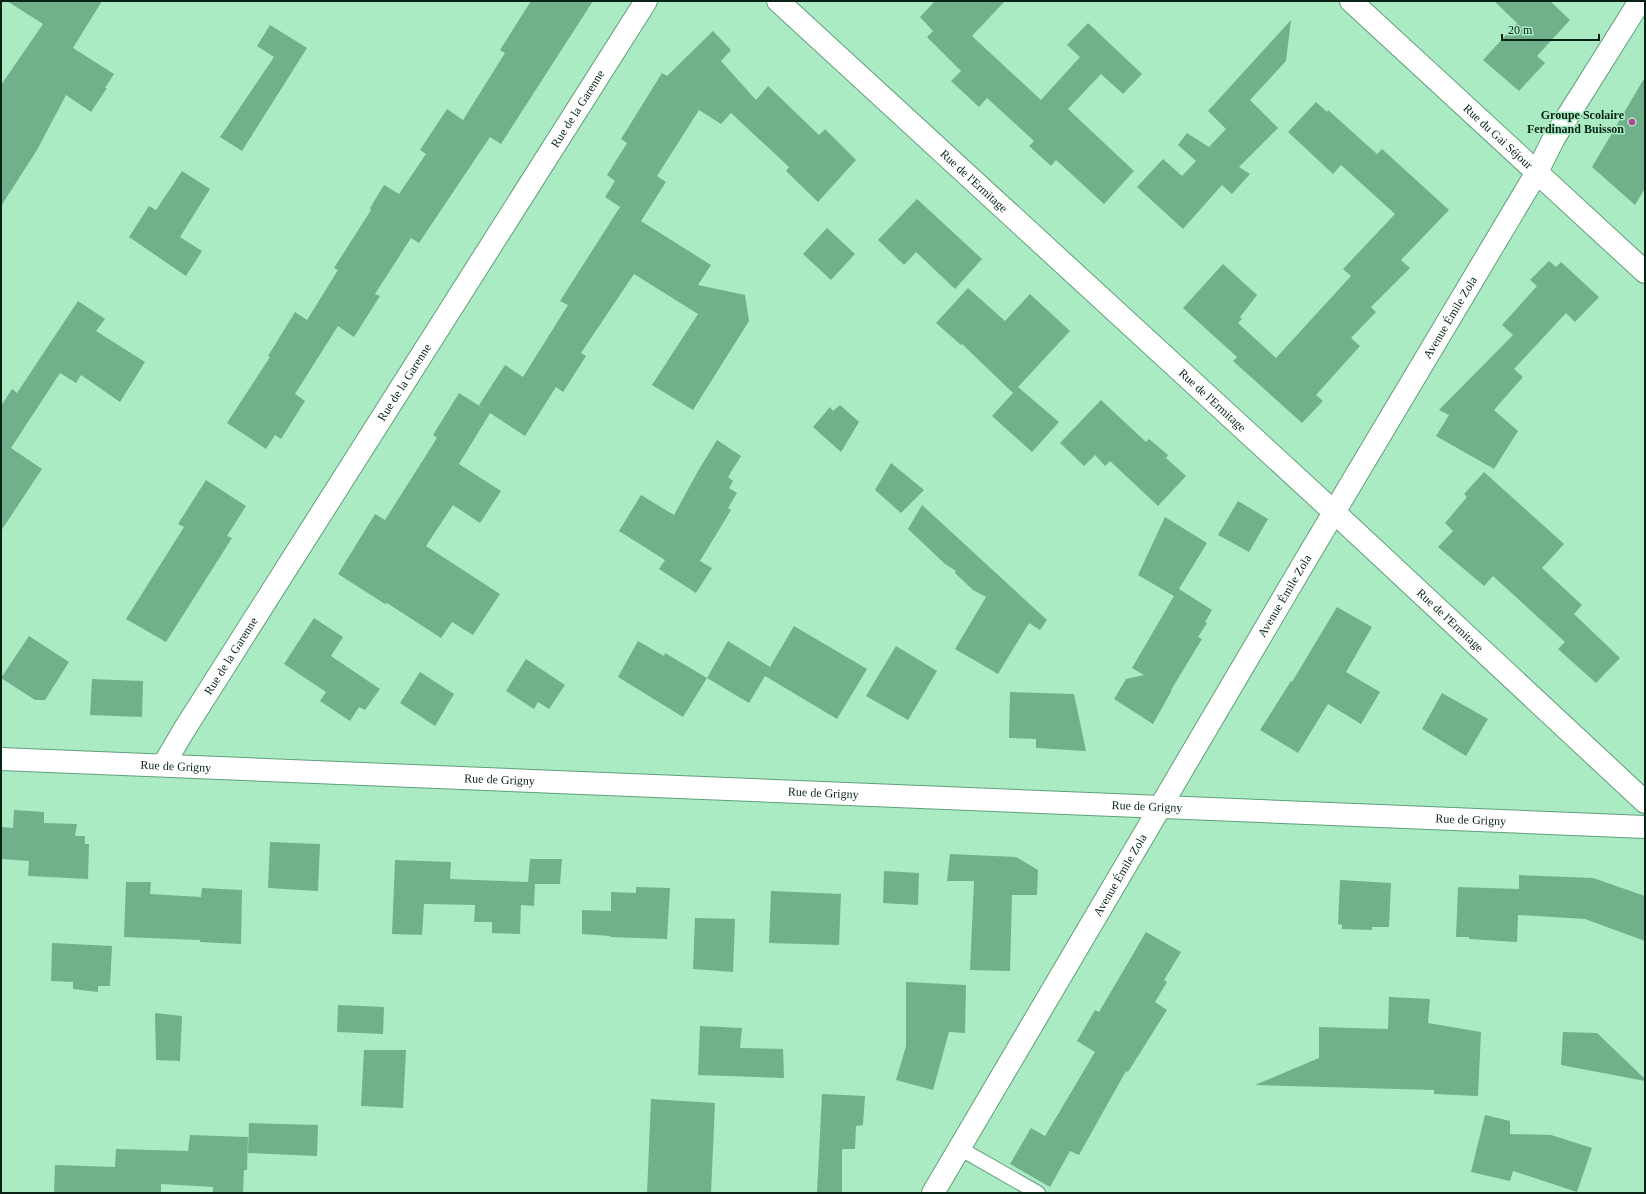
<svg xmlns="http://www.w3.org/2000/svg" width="1646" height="1194" font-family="'Times New Roman',serif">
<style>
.building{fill:#70b18c}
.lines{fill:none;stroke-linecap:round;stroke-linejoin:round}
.lane-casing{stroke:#609f7b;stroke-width:16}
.street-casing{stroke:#609f7b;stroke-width:24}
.lane{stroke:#fff;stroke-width:14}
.street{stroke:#fff;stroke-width:22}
.poi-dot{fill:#b7439c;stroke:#aaebc4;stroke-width:1.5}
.labels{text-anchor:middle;stroke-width:3;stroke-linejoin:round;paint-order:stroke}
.street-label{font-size:12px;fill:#082315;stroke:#aaebc4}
.poi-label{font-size:12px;font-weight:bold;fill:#082315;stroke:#aaebc4;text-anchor:end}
</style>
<rect width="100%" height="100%" fill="#aaebc4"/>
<g class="building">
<path d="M 7,1 L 102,1 L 73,48 L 114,74 L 105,88 L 107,88 L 91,112 L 66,95 L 37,150 L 1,206 L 1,85 L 43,24 Z"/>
<path d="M 531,1 L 593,1 L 501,144 L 490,137 L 419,243 L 411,238 L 375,294 L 380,296 L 354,337 L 338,326 L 295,394 L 305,401 L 281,439 L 275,435 L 266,449 L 227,423 L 270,357 L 268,356 L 295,312 L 307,320 L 338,270 L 334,268 L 371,210 L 370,208 L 384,185 L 399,194 L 426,154 L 420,150 L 447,109 L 463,120 L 505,53 L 500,50 Z"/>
<path d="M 935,1 L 1005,1 L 972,36 L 1041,100 L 1080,57 L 1067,45 L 1088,23 L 1142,74 L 1123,94 L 1101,74 L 1068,109 L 1134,171 L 1104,204 L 1056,160 L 1051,166 L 1029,146 L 1034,141 L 987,98 L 979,107 L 951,81 L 961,71 L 927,37 L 933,31 L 920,17 Z"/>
<path d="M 1494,1 L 1550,1 L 1570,20 L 1537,56 L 1545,63 L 1519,91 L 1483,60 L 1517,23 Z"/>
<path d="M 1291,20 L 1286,61 L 1250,100 L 1278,128 L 1239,167 L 1250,174 L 1232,194 L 1222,185 L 1183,229 L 1137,187 L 1163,159 L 1182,176 L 1196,161 L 1178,145 L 1187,133 L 1209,147 L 1226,129 L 1208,111 Z"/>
<path d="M 270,25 L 307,48 L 242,151 L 220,137 L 274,57 L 257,46 Z"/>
<path d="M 713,31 L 731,50 L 721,61 L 756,100 L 768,86 L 819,135 L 825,129 L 856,160 L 818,202 L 786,171 L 789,167 L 731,113 L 721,124 L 699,110 L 657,176 L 666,182 L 641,221 L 711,265 L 698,285 L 745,295 L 749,321 L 693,410 L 652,385 L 698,314 L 634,274 L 581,353 L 586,356 L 563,392 L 556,387 L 525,436 L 490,413 L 459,464 L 501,491 L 480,523 L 453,505 L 426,546 L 500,594 L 473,635 L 452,622 L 441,638 L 387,603 L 385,604 L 338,574 L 375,514 L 385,520 L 437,438 L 433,435 L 459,393 L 486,410 L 479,405 L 505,365 L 523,377 L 568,305 L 560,301 L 620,207 L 605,197 L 615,181 L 607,175 L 627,143 L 621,139 L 662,73 L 667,76 Z"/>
<path d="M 1645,77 L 1645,188 L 1635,205 L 1592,167 Z"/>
<path d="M 1316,102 L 1327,112 L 1328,110 L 1377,154 L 1382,149 L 1449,210 L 1401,260 L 1410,268 L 1371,307 L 1376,312 L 1351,338 L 1360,346 L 1316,395 L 1323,401 L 1302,423 L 1233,361 L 1237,357 L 1183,308 L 1223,264 L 1257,295 L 1240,317 L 1242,319 L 1238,323 L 1276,358 L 1351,276 L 1343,269 L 1395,214 L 1341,165 L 1333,174 L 1288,132 Z"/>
<path d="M 182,171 L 210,189 L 180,237 L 202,251 L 186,276 L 129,237 L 149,206 L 156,210 Z"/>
<path d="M 917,199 L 982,259 L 955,289 L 916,252 L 904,265 L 878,240 Z"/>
<path d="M 827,228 L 855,254 L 831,280 L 803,254 Z"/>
<path d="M 1549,261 L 1556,267 L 1561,262 L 1599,297 L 1575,322 L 1566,313 L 1514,369 L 1523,377 L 1494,410 L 1518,431 L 1494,469 L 1436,436 L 1449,415 L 1439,410 L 1513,335 L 1502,325 L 1537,286 L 1530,280 Z"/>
<path d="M 968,288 L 1005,321 L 1030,294 L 1070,331 L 1018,387 L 1059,422 L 1032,452 L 992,416 L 1013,393 L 962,344 L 961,345 L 936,323 Z"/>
<path d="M 78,301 L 105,319 L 96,331 L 145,362 L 120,402 L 81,375 L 76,383 L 60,373 L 11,448 L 42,469 L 1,531 L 1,406 L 12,389 L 17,393 Z"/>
<path d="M 1101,400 L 1146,442 L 1149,439 L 1168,455 L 1166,458 L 1186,476 L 1158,506 L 1110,461 L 1105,466 L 1095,455 L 1084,466 L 1060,443 Z"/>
<path d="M 840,405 L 859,422 L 841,452 L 813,427 L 830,407 L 833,411 Z"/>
<path d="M 717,440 L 741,456 L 728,477 L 733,481 L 729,488 L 737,493 L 728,508 L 731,510 L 700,561 L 712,568 L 696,593 L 659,569 L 665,560 L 619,531 L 641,495 L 674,515 L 698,471 Z"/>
<path d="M 891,463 L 924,490 L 901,513 L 875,490 Z"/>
<path d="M 1484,472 L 1564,544 L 1542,568 L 1582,605 L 1574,614 L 1620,658 L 1596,683 L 1558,649 L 1565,642 L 1493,576 L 1484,586 L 1438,547 L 1453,531 L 1445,523 L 1467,497 L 1464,494 Z"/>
<path d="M 206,480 L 246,506 L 227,536 L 232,538 L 166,642 L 126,619 L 184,527 L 178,524 Z"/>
<path d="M 1238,501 L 1268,519 L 1249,552 L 1218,535 Z"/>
<path d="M 922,505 L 1047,620 L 1040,630 L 1029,623 L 998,674 L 955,649 L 986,597 L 973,590 L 955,573 L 956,571 L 945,564 L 908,529 Z"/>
<path d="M 1165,517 L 1207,543 L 1179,589 L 1212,610 L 1205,622 L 1207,623 L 1198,637 L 1202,639 L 1171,690 L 1172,690 L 1153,724 L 1114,699 L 1126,679 L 1144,675 L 1132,668 L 1174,596 L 1138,575 Z"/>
<path d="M 1337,607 L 1372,627 L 1346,672 L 1380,692 L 1361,724 L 1328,704 L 1298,753 L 1260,730 L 1291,681 L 1292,682 Z"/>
<path d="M 314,618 L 343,637 L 331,656 L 380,689 L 365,710 L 359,707 L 350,721 L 320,701 L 326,692 L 284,664 Z"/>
<path d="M 794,626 L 867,669 L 837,719 L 765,676 L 749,703 L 707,678 L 728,641 L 770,667 Z"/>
<path d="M 29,636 L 69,662 L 45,700 L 35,700 L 1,678 Z"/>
<path d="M 638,641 L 664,656 L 665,653 L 707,678 L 683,717 L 618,677 Z"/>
<path d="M 896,646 L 937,671 L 908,720 L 866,696 Z"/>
<path d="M 526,659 L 565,685 L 549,709 L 538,702 L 534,709 L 506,691 Z"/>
<path d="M 420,672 L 454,694 L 435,726 L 400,703 Z"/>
<path d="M 92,679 L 143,681 L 142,717 L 90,715 Z"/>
<path d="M 1010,692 L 1074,694 L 1086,751 L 1036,748 L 1036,739 L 1009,738 Z"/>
<path d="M 1442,693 L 1488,719 L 1466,756 L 1422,729 Z"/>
<path d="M 14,810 L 44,812 L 44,823 L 77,824 L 75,836 L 85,836 L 85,844 L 89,844 L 88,879 L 28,876 L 29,861 L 1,859 L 1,827 L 13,828 Z"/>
<path d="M 270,842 L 320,844 L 318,891 L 268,888 Z"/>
<path d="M 950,854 L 1016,857 L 1038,870 L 1037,895 L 1012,895 L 1010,971 L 970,970 L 974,881 L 947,881 Z"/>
<path d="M 530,859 L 562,859 L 560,884 L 535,884 L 534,906 L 521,905 L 520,934 L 492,933 L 492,922 L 474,922 L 475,905 L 424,904 L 422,935 L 392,934 L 395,860 L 451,862 L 450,879 L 528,882 Z"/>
<path d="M 884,871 L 919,873 L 918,905 L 883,903 Z"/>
<path d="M 1519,875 L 1593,878 L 1645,896 L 1645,941 L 1585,919 L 1518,915 L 1517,942 L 1469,939 L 1469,937 L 1456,937 L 1458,887 L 1519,889 Z"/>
<path d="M 1340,880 L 1391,883 L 1389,927 L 1372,927 L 1372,930 L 1342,929 L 1342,925 L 1338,924 Z"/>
<path d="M 126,882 L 151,882 L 150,894 L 201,897 L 202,888 L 242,890 L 241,944 L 200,942 L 200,940 L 124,937 Z"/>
<path d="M 636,887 L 670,888 L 667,939 L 610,937 L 610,936 L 582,934 L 582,910 L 611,911 L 611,892 L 636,893 Z"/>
<path d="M 771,891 L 841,894 L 839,945 L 769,943 Z"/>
<path d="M 695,918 L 735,919 L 733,972 L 693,969 Z"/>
<path d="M 1146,932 L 1181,952 L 1164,980 L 1167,982 L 1155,1002 L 1167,1010 L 1128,1072 L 1126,1071 L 1079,1155 L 1070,1151 L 1050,1187 L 1010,1164 L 1031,1128 L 1045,1136 L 1095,1052 L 1077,1041 L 1095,1010 L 1099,1012 Z"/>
<path d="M 52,943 L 112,946 L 110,986 L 98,986 L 98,992 L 73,989 L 73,982 L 51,981 Z"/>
<path d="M 906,982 L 966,985 L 965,1033 L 949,1032 L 933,1090 L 896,1080 L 906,1046 Z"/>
<path d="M 1389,997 L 1430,999 L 1428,1023 L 1481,1032 L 1478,1096 L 1434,1094 L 1434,1090 L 1255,1085 L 1319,1058 L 1319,1027 L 1388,1029 Z"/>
<path d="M 338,1005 L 384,1007 L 383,1034 L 337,1032 Z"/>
<path d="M 155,1013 L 182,1016 L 180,1061 L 156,1060 Z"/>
<path d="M 700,1026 L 742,1028 L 740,1048 L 783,1049 L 784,1078 L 698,1075 Z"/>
<path d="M 1563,1032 L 1597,1033 L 1645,1079 L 1645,1081 L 1561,1065 Z"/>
<path d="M 364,1050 L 406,1050 L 403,1108 L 361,1106 Z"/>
<path d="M 822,1094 L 865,1096 L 863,1125 L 856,1126 L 855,1149 L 842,1149 L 842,1193 L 817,1193 Z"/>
<path d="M 651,1099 L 715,1103 L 711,1193 L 647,1193 Z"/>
<path d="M 1485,1115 L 1510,1121 L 1510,1134 L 1551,1135 L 1592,1148 L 1577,1192 L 1513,1171 L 1510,1181 L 1471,1172 Z"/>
<path d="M 249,1123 L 318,1125 L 317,1156 L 248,1153 Z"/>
<path d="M 190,1135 L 248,1137 L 247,1170 L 244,1170 L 243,1193 L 213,1193 L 213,1187 L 161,1184 L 161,1193 L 54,1193 L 55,1165 L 115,1167 L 116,1149 L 188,1151 Z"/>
</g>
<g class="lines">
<defs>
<path id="lane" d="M 959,1148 L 1038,1193"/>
<g id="street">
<path id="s1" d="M 778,1 L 1334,512 L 1645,802"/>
<path id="s2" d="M 1351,1 L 1645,272"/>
<path id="s3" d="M 1,759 L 1645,827"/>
<path id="s4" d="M 164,764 L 184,730 L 646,1"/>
<path id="s5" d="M 933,1193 L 1305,561 L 1537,172 L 1554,138 L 1640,1"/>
</g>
</defs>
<use href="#lane" class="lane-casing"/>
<use href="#street" class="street-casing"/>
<use href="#lane" class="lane"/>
<use href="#street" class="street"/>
</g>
<circle class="poi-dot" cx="1632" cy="122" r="4"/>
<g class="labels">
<g class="street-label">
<text dy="4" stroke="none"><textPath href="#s4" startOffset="775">Rue de la Garenne</textPath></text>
<text dy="4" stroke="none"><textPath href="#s2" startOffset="200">Rue du Gai Séjour</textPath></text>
<text dy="4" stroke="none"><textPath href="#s1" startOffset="266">Rue de l'Ermitage</textPath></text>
<text dy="4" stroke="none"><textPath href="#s5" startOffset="1017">Avenue Émile Zola</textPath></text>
<text dy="4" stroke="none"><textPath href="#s4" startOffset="451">Rue de la Garenne</textPath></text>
<text dy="4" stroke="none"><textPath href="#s1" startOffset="590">Rue de l'Ermitage</textPath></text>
<text dy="4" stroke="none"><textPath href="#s5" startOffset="693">Avenue Émile Zola</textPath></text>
<text dy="4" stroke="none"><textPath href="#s1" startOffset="914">Rue de l'Ermitage</textPath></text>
<text dy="4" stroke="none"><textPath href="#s4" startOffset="127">Rue de la Garenne</textPath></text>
<text dy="4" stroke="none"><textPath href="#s3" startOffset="175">Rue de Grigny</textPath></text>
<text dy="4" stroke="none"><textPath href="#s3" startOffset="499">Rue de Grigny</textPath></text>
<text dy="4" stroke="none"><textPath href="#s3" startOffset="823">Rue de Grigny</textPath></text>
<text dy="4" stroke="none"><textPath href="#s3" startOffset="1147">Rue de Grigny</textPath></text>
<text dy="4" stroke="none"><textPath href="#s3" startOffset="1471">Rue de Grigny</textPath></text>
<text dy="4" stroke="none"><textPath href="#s5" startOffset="369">Avenue Émile Zola</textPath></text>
</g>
<g class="poi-label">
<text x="1624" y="119">Groupe Scolaire<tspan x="1624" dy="14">Ferdinand Buisson</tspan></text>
</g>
</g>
<rect width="1646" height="1194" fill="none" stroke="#082315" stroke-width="4"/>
<path d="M1502 34v6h97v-6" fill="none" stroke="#082315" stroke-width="2"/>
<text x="1508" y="34" font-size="12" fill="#082315" stroke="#aaebc4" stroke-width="3" paint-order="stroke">20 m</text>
</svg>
